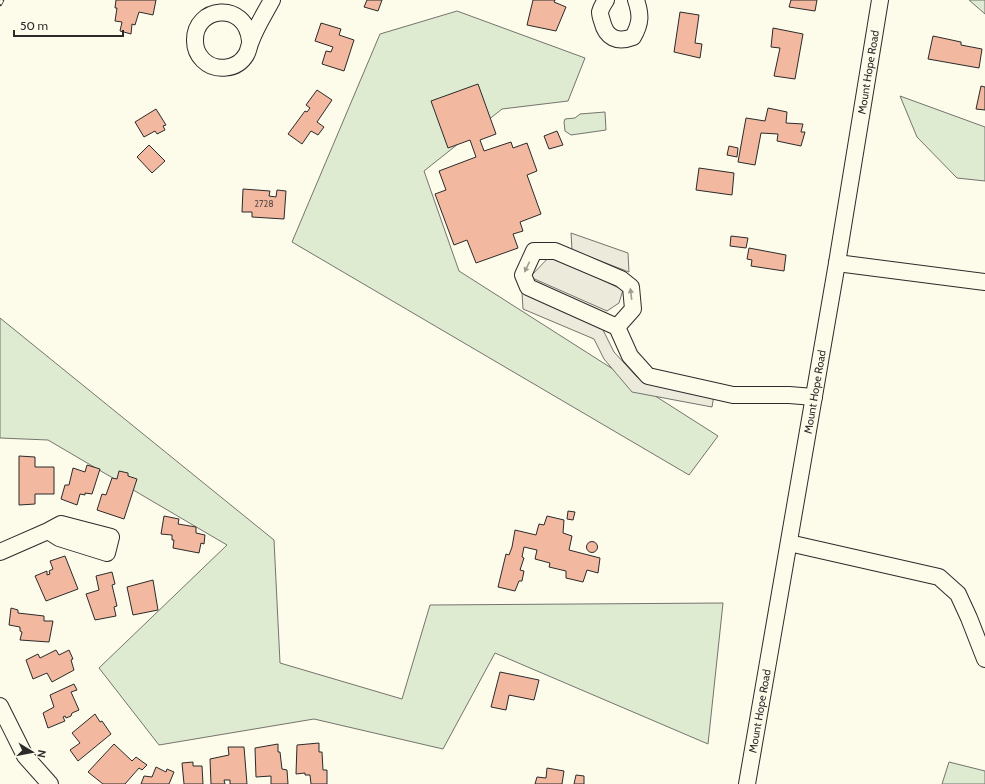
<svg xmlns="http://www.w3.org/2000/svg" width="985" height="784" font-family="Cabin,sans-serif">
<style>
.green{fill:#deebd1;stroke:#74746e}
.parking{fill:#eceadb;stroke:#74746e}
.building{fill:#f2b8a0;stroke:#2b2b2b}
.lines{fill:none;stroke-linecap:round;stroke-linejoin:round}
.minor-casing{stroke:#2b2b2b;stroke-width:18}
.minor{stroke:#fdfbea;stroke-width:16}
.rail-casing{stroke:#2b2b2b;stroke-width:4.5}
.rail{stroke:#fdfbea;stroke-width:3;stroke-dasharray:9;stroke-linecap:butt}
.oneway{fill:#9e9d94}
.labels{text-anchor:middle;stroke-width:3;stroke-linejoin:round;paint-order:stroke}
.number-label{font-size:9px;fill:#5d4e48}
.street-label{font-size:11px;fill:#2b2b2b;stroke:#fdfbea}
</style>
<rect width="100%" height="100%" fill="#fdfbea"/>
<g class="green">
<path d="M 969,0 L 985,0 L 985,14 Z"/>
<path d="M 457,11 L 585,58 L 568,101 L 502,109 L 424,171 L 459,271 L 718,436 L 689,475 L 292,242 L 380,34 Z"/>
<path d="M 900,96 L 985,127 L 985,181 L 957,178 L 917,137 Z"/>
<path d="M 605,112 L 606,130 L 571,135 L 565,131 L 564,122 L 565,119 L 575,118 L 580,114 Z"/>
<path d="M 0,318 L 274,540 L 280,663 L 402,699 L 430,605 L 723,603 L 708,744 L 495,653 L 443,749 L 314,719 L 159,745 L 99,668 L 227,545 L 48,440 L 0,438 Z"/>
<path d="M 949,762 L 985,771 L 985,784 L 942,784 Z"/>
</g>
<g class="parking">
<path d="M 571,233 L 628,253 L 629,272 L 572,250 Z"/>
<path d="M 551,255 L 623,290 L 619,303 L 607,311 L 530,277 Z"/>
<path d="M 522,293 L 591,320 L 602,328 L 614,352 L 637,377 L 646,381 L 714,395 L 712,407 L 632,392 L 604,359 L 594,339 L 523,309 Z"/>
</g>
<g class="building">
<path d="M 116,0 L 156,0 L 153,15 L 139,12 L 135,25 L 132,24 L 131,34 L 120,31 L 122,22 L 115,21 L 117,8 L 115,8 Z"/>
<path d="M 367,0 L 382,0 L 378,11 L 364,7 Z"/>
<path d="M 533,0 L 555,0 L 554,2 L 566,7 L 556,31 L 527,25 Z"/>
<path d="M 791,0 L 817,0 L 815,11 L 789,7 Z"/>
<path d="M 680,12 L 699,15 L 695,43 L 702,44 L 700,58 L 674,52 Z"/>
<path d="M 321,23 L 341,29 L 339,35 L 354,40 L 344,71 L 322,64 L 326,51 L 331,52 L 333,47 L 315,41 Z"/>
<path d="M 773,28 L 803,34 L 795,79 L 774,76 L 780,48 L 771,47 Z"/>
<path d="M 933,36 L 961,42 L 961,45 L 982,49 L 979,68 L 928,59 Z"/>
<path d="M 478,84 L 496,134 L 480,140 L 484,151 L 511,142 L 513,148 L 527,143 L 537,171 L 527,175 L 541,214 L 520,222 L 523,231 L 513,234 L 518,248 L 476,263 L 467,240 L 454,245 L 435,194 L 446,190 L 439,171 L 476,157 L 470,140 L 448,148 L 431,101 Z"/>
<path d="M 981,86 L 985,87 L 985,110 L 976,109 Z"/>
<path d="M 317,90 L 332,100 L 317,122 L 324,127 L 318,135 L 311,131 L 302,144 L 288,134 L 305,111 L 307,112 L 310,108 L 306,105 Z"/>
<path d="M 768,108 L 787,112 L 786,123 L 803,124 L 801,132 L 805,132 L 801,146 L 777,141 L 778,134 L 761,133 L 755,165 L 738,162 L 746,118 L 765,121 Z"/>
<path d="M 156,109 L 166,125 L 163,126 L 165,130 L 157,134 L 155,131 L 144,137 L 135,122 Z"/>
<path d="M 557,131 L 563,145 L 549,149 L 544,136 Z"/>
<path d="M 149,145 L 165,161 L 152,173 L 137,157 Z"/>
<path d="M 729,146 L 738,148 L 737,157 L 727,155 Z"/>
<path d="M 699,168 L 734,173 L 732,195 L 696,190 Z"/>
<path d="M 243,189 L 270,191 L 269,196 L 276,197 L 277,190 L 286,191 L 284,219 L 252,217 L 252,212 L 242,212 Z"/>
<path d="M 731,236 L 748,238 L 746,248 L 730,246 Z"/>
<path d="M 749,248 L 786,255 L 784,271 L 751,266 L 752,260 L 747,259 Z"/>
<path d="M 19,456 L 35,457 L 35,467 L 54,467 L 54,494 L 35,494 L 35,504 L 19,505 Z"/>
<path d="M 87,465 L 100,469 L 92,494 L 85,493 L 85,495 L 80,494 L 77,505 L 61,499 L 65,485 L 69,485 L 73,468 L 85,472 Z"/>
<path d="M 119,471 L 128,473 L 128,476 L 137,479 L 124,519 L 97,510 L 102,494 L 106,495 L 112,478 L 117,479 Z"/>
<path d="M 568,511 L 575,512 L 573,520 L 567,519 Z"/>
<path d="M 164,516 L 179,519 L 178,524 L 196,527 L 196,533 L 205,535 L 204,544 L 201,543 L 199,553 L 173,548 L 174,540 L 172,540 L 172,535 L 161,534 Z"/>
<path d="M 547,516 L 564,520 L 563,533 L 572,536 L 569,550 L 600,558 L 598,573 L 587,570 L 583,582 L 566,578 L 566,571 L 549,567 L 550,563 L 535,559 L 537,550 L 524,547 L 522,557 L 524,558 L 520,570 L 524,571 L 522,581 L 519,581 L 515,591 L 498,587 L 506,554 L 509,555 L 512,547 L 515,530 L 536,535 L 539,524 L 544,525 Z"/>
<circle cx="592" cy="547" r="5.5"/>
<path d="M 65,556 L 78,589 L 46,601 L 35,576 L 47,571 L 47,575 L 50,574 L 49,571 L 53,569 L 50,561 Z"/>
<path d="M 112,572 L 115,584 L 112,585 L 117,606 L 114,607 L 116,616 L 95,620 L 86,594 L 99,590 L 96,576 Z"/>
<path d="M 153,580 L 158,610 L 133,615 L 127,587 Z"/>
<path d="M 11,608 L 18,610 L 18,613 L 44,616 L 44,621 L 53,621 L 49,642 L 20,640 L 22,632 L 20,631 L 20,627 L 9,625 Z"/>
<path d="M 56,650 L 59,655 L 69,650 L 73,659 L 71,660 L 74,670 L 52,682 L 47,673 L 33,679 L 26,660 L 38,654 L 40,658 Z"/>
<path d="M 500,672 L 539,680 L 534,700 L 509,695 L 506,710 L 491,707 Z"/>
<path d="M 74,684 L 77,690 L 71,692 L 79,710 L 72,713 L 71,716 L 66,718 L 65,716 L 63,717 L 65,721 L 48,728 L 43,713 L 54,707 L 50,695 Z"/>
<path d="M 95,714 L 100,722 L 102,721 L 111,734 L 78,761 L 70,750 L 80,743 L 72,733 Z"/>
<path d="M 319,743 L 319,752 L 322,752 L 323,770 L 327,770 L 327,784 L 311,784 L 310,775 L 305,775 L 305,773 L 296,774 L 297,745 Z"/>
<path d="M 114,744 L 132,761 L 136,757 L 147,765 L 142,770 L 139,768 L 125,784 L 103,784 L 88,772 Z"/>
<path d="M 278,744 L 278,752 L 280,752 L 282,769 L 287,770 L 288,784 L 271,784 L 271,776 L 256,777 L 255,748 Z"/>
<path d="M 228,747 L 244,747 L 247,784 L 230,784 L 230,780 L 224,780 L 225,784 L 211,784 L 210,759 L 229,755 Z"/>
<path d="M 193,762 L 193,766 L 202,766 L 203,784 L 184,784 L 182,763 Z"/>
<path d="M 156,767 L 166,772 L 167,769 L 174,772 L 169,784 L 141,784 L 144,776 L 152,777 Z"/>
<path d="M 547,768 L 564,771 L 562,784 L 535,784 L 537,777 L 546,778 Z"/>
<path d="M 576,775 L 584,776 L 584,784 L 574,784 Z"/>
</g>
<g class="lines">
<defs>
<g id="minor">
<path d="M 606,0 C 604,3 601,8 600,12 C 600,14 601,18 602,21 C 606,38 617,43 633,37 C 641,23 641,15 636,0"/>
<path d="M 250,41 C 246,0 194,6 195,41 C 195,48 198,55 203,60 C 215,72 237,70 246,55 C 249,50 249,45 251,41 C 256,27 265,13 272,0"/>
<path d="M 837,263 L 985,282"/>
<path d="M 617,327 L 633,309 L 631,287 L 621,279 L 555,251 L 534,251 L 523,275 L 528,287 L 617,327 L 630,356 L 648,376 L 733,395 L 789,395 L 814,397"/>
<path d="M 789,543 L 939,577 L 958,594 L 969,618 L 985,659"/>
<path d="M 0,552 L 48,531 L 61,524 L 111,537 L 107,553 L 59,538 L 48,531"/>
<path d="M 0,706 L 25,756 L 50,784"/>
<path id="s1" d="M 747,784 L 837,263 L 880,0"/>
</g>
</defs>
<use href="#minor" class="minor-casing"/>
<use href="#minor" class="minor"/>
<defs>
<path id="rail" d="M 0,4 L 2,0"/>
</defs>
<use href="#rail" class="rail-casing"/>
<use href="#rail" class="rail"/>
</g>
<defs><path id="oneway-solid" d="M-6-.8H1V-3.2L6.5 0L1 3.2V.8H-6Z"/></defs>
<g class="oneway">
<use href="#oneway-solid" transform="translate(527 267) rotate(116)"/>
<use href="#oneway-solid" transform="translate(631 294) rotate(-97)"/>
</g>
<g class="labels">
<g class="number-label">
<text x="264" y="207">2728</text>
</g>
<g class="street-label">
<text dy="4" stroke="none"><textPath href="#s1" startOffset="722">Mount Hope Road</textPath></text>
<text dy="4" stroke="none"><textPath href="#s1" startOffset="398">Mount Hope Road</textPath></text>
<text dy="4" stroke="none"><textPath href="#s1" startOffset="74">Mount Hope Road</textPath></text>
</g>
</g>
<g transform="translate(32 752) rotate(100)" stroke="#fdfbea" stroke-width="3" paint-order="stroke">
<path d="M0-3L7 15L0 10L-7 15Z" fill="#2b2b2b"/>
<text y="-6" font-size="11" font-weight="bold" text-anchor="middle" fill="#2b2b2b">N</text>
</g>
<path d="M14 30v6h109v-6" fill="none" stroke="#2b2b2b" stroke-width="2"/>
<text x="20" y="30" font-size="12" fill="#2b2b2b" stroke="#fdfbea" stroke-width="3" paint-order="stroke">50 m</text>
</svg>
